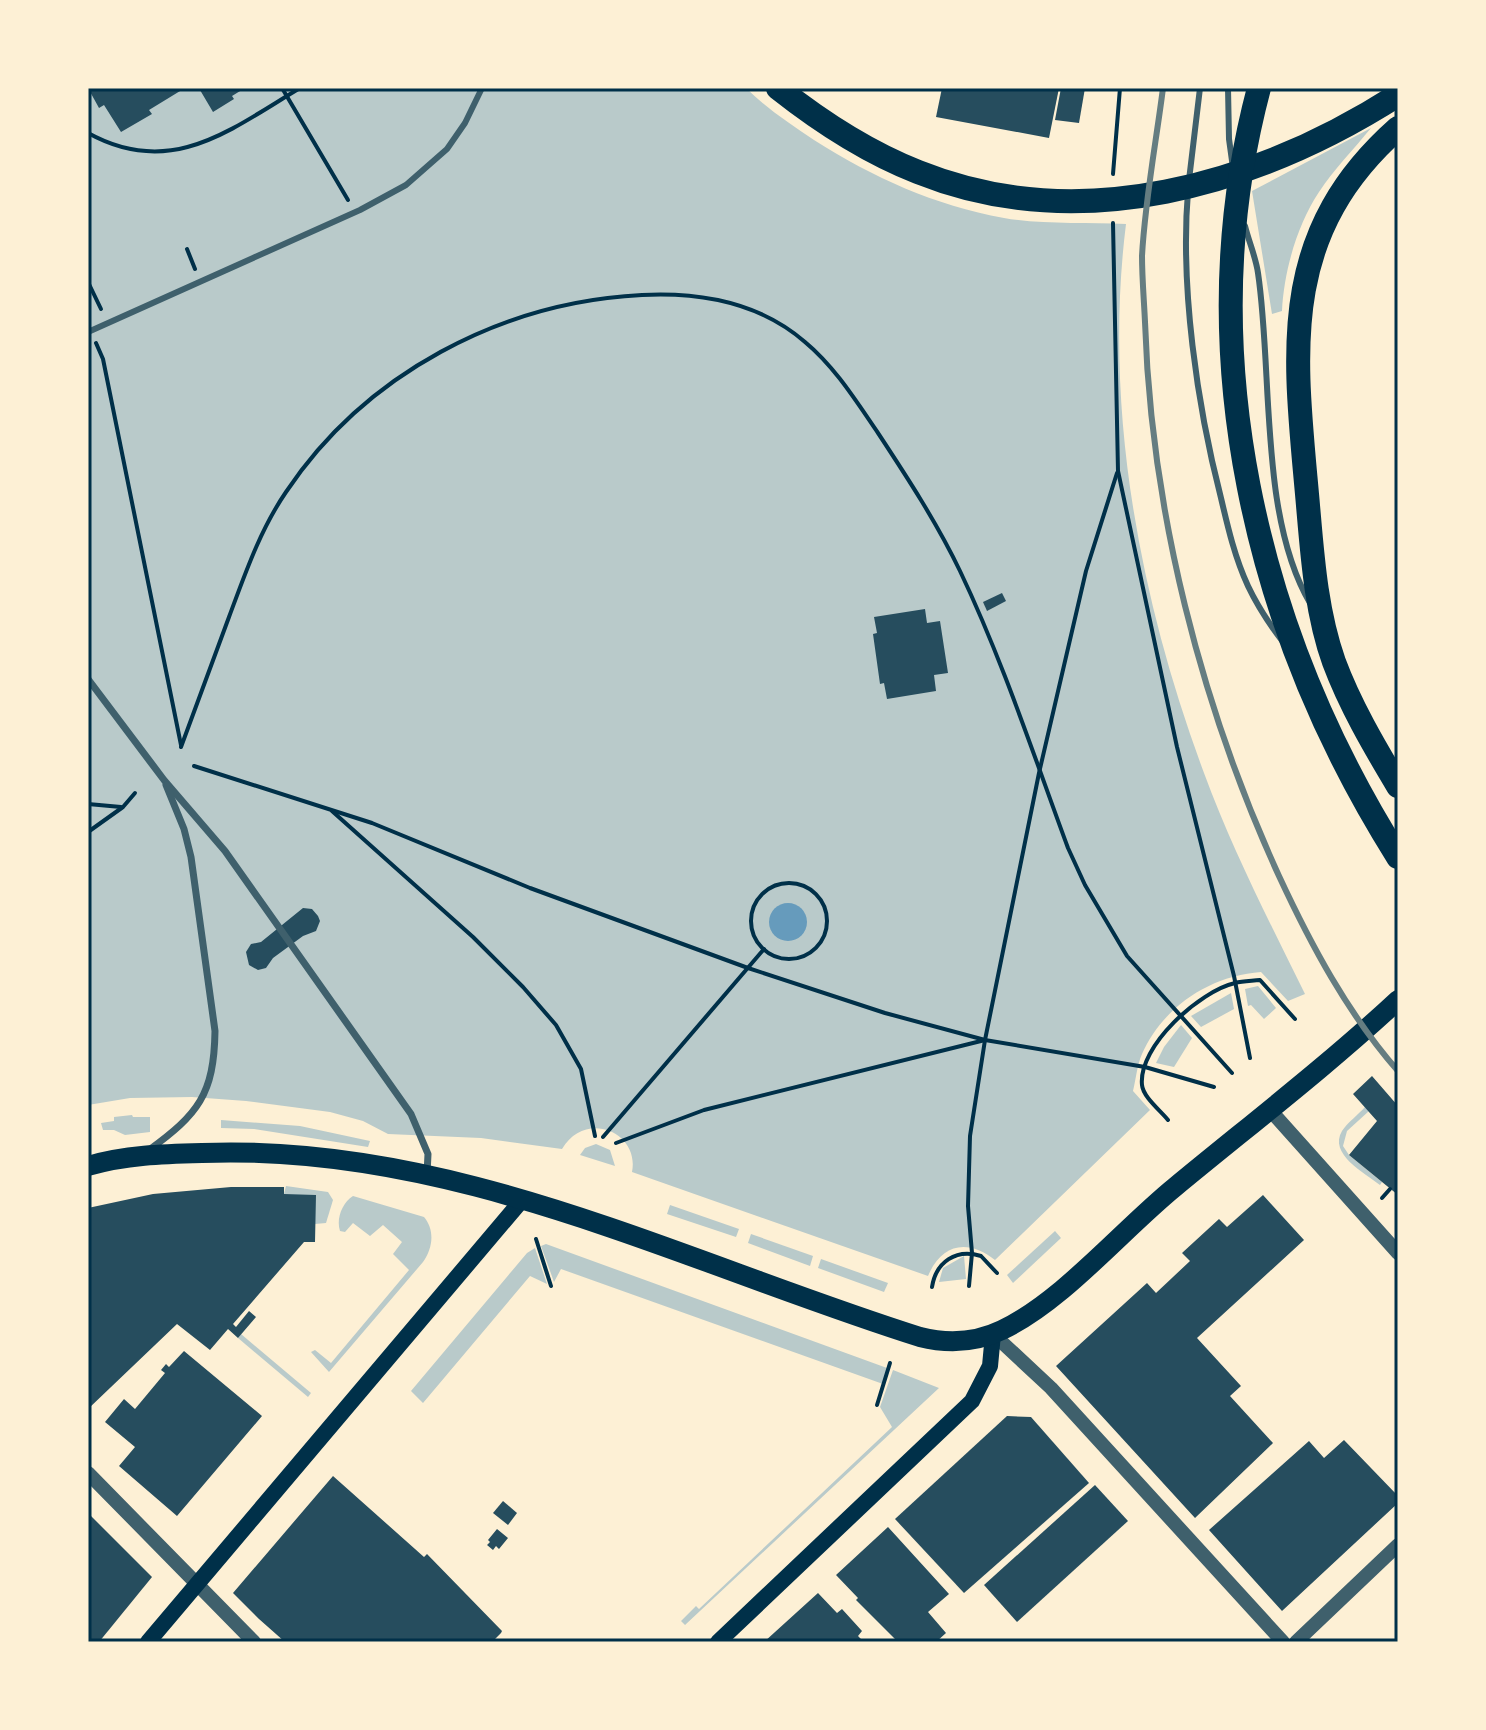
<svg xmlns="http://www.w3.org/2000/svg" width="1486" height="1730" font-family="'Sofia Sans Condensed',sans-serif">
<style>
.green{fill:#b9caca}
.water{fill:#669bbc}
.building{fill:#264d5e}
.lines{fill:none;stroke-linecap:round;stroke-linejoin:round}
.path{stroke:#003049;stroke-width:4}
.service{stroke:#3f606c;stroke-width:6}
.pedestrian{stroke:#3f606c;stroke-width:7}
.tertiary{stroke:#3f606c;stroke-width:14}
.secondary{stroke:#003049;stroke-width:16}
.primary{stroke:#003049;stroke-width:20}
.motorway{stroke:#003049;stroke-width:24}
.rail{stroke:#657d81;stroke-width:6}
.neatline{fill:none;stroke:#003049;stroke-width:3}
</style>
<rect width="100%" height="100%" fill="#fdf0d5"/>
<g class="green">
<path d="M 88,88 L 746,88 C 766,108 790,124 814,140 C 874,178 934,205 1004,218 C 1043,225 1086,222 1126,224 C 1103,408 1140,601 1204,773 C 1232,849 1269,921 1305,994 L 1288,1001 L 1261,972 C 1209,976 1163,1007 1142,1054 C 1137,1065 1136,1079 1133,1091 L 1150,1110 L 995,1260 C 968,1239 942,1243 928,1276 L 632,1172 C 640,1132 585,1109 562,1149 L 481,1138 L 388,1134 L 363,1121 L 330,1112 L 246,1101 L 192,1097 L 130,1098 L 88,1105 Z"/>
<path d="M 1371,128 C 1354,149 1334,169 1319,192 C 1297,225 1284,271 1282,311 L 1272,314 L 1252,191 Z"/>
<path d="M 1258,986 L 1276,1008 L 1264,1019 L 1251,1005 L 1248,1006 L 1245,989 Z"/>
<path d="M 1231,993 L 1234,1009 L 1201,1027 L 1191,1016 Z"/>
<path d="M 1181,1025 L 1192,1038 L 1174,1067 L 1156,1063 L 1164,1047 Z"/>
<path d="M 1365,1107 L 1369,1111 L 1347,1131 L 1343,1146 L 1349,1155 L 1382,1182 L 1380,1185 C 1365,1173 1328,1154 1342,1131 C 1348,1122 1358,1115 1365,1107 Z"/>
<path d="M 132,1115 L 133,1117 L 150,1117 L 150,1132 L 125,1135 L 114,1130 L 103,1130 L 101,1123 L 114,1121 L 114,1117 Z"/>
<path d="M 221,1120 L 300,1126 L 370,1141 L 368,1147 L 254,1129 L 221,1128 Z"/>
<path d="M 596,1144 L 610,1150 L 615,1166 L 580,1155 L 585,1148 Z"/>
<path d="M 286,1186 L 328,1192 L 333,1200 L 326,1223 L 315,1224 L 284,1194 Z"/>
<path d="M 353,1196 L 424,1217 C 435,1230 433,1248 423,1262 L 329,1372 L 311,1352 L 315,1350 L 331,1363 L 409,1270 L 393,1254 L 402,1242 L 383,1225 L 370,1236 L 353,1223 L 345,1232 L 340,1231 C 336,1219 342,1203 353,1196 Z"/>
<path d="M 670,1205 L 739,1229 L 736,1237 L 667,1214 Z"/>
<path d="M 1055,1231 L 1061,1238 L 1013,1283 L 1007,1275 Z"/>
<path d="M 751,1234 L 813,1256 L 810,1266 L 748,1243 Z"/>
<path d="M 546,1244 L 887,1368 L 883,1384 L 561,1269 L 554,1282 L 541,1246 Z"/>
<path d="M 535,1248 L 547,1284 L 530,1276 L 423,1403 L 411,1391 L 527,1253 Z"/>
<path d="M 964,1256 L 966,1279 L 939,1282 L 943,1268 Z"/>
<path d="M 821,1259 L 888,1283 L 884,1292 L 818,1268 Z"/>
<path d="M 241,1334 L 311,1393 L 308,1397 L 238,1338 Z"/>
<path d="M 893,1370 L 939,1388 L 685,1625 L 681,1621 L 696,1606 L 699,1609 L 892,1427 L 880,1407 Z"/>
</g>
<circle class="water" cx="788" cy="922" r="19"/>
<g class="building">
<path d="M 88,88 L 185,88 L 149,110 L 152,114 L 121,132 L 104,105 L 99,108 Z"/>
<path d="M 202,88 L 245,88 L 232,96 L 234,99 L 213,112 L 200,90 Z"/>
<path d="M 942,88 L 1059,88 L 1049,138 L 936,117 Z"/>
<path d="M 1061,88 L 1085,88 L 1079,123 L 1055,120 Z"/>
<path d="M 1002,593 L 1006,601 L 987,611 L 983,602 Z"/>
<path d="M 925,609 L 927,623 L 940,621 L 948,673 L 934,675 L 936,691 L 887,699 L 884,683 L 880,684 L 873,634 L 877,633 L 874,617 Z"/>
<path d="M 303,908 L 312,909 L 318,916 L 320,921 L 316,931 L 303,936 L 273,958 L 266,968 L 258,970 L 249,965 L 246,952 L 251,944 L 261,942 Z"/>
<path d="M 1372,1076 L 1398,1106 L 1398,1195 L 1349,1155 L 1377,1121 L 1353,1094 Z"/>
<path d="M 231,1187 L 284,1187 L 284,1194 L 316,1195 L 315,1242 L 304,1242 L 233,1324 L 236,1327 L 249,1311 L 256,1317 L 238,1338 L 228,1329 L 210,1350 L 177,1324 L 88,1409 L 88,1208 L 153,1194 Z"/>
<path d="M 1263,1195 L 1304,1240 L 1197,1338 L 1241,1386 L 1230,1396 L 1273,1443 L 1195,1518 L 1056,1366 L 1147,1283 L 1156,1293 L 1190,1261 L 1182,1253 L 1219,1219 L 1227,1227 Z"/>
<path d="M 184,1351 L 262,1416 L 177,1516 L 119,1466 L 135,1447 L 105,1422 L 124,1399 L 135,1409 L 165,1373 L 161,1370 L 166,1364 L 169,1367 Z"/>
<path d="M 1007,1416 L 1031,1417 L 1089,1483 L 964,1593 L 895,1519 Z"/>
<path d="M 1344,1440 L 1398,1496 L 1398,1503 L 1282,1611 L 1209,1530 L 1309,1441 L 1324,1458 Z"/>
<path d="M 333,1476 L 424,1557 L 427,1554 L 502,1631 L 501,1633 L 492,1642 L 285,1642 L 259,1619 L 233,1593 Z"/>
<path d="M 1095,1485 L 1128,1521 L 1017,1622 L 984,1585 Z"/>
<path d="M 503,1501 L 517,1513 L 508,1525 L 493,1513 Z"/>
<path d="M 91,1516 L 152,1577 L 99,1642 L 88,1642 L 88,1520 Z"/>
<path d="M 888,1527 L 949,1594 L 928,1612 L 946,1633 L 936,1642 L 898,1642 L 856,1600 L 858,1598 L 836,1575 Z"/>
<path d="M 497,1529 L 508,1538 L 499,1549 L 496,1546 L 493,1550 L 487,1545 L 490,1542 L 488,1540 Z"/>
<path d="M 818,1593 L 837,1613 L 842,1609 L 862,1631 L 858,1636 L 864,1642 L 764,1642 Z"/>
</g>
<g class="lines">
<g class="path">
<path d="M 282,88 L 348,200"/>
<path d="M 88,133 C 171,179 230,130 300,88"/>
<path d="M 1113,174 L 1120,88"/>
<path d="M 1113,223 L 1118,471 L 1177,747 L 1234,976 L 1250,1058"/>
<path d="M 187,249 L 195,269"/>
<path d="M 88,282 L 101,309"/>
<path d="M 96,343 L 103,359 L 181,745"/>
<path d="M 181,747 C 197,704 213,661 229,617 C 245,574 260,530 286,492 C 365,374 501,302 642,295 C 701,292 759,302 805,342 C 835,367 856,401 878,433 C 907,477 937,523 960,571 C 1002,659 1034,756 1068,848 L 1085,885 L 1127,956 L 1232,1073"/>
<path d="M 194,766 L 372,823 L 530,888 L 748,968 L 885,1013 L 985,1040"/>
<path d="M 88,804 L 121,807"/>
<path d="M 332,811 L 473,937 L 523,987 L 556,1025 L 581,1069 L 595,1136"/>
<path d="M 88,832 L 123,807 L 135,793"/>
<circle cx="789" cy="921" r="38"/>
<path d="M 1168,1120 C 1161,1111 1143,1097 1142,1085 C 1138,1046 1200,991 1235,983 C 1243,981 1252,981 1260,980 L 1295,1019"/>
<path d="M 603,1137 L 764,949"/>
<path d="M 616,1143 L 704,1110 L 985,1040 L 1145,1067 L 1214,1087"/>
<path d="M 1382,1198 L 1390,1189"/>
<path d="M 536,1239 L 551,1286"/>
<path d="M 969,1286 L 972,1253 L 968,1206 L 970,1136 L 985,1040 L 1039,773 L 1086,571 L 1117,473"/>
<path d="M 932,1287 C 936,1262 956,1248 981,1256 L 997,1273"/>
<path d="M 877,1405 L 890,1363"/>
</g>
<g class="service">
<path d="M 1228,88 L 1229,139 L 1233,168"/>
<path d="M 1189,180 L 1200,88"/>
<path d="M 1188,191 C 1180,287 1197,405 1221,498 C 1228,528 1235,558 1248,586 C 1257,605 1270,625 1283,642"/>
<path d="M 1245,226 C 1249,242 1256,258 1258,273 C 1273,373 1259,516 1310,603"/>
<path d="M 88,332 L 360,210 L 406,185 L 447,149 L 465,123 L 482,88"/>
</g>
<g class="pedestrian">
<path d="M 88,679 L 164,780 L 225,851 L 411,1114 L 428,1154 L 427,1174"/>
<path d="M 149,1150 C 198,1114 214,1095 215,1031 L 191,857 L 184,829 L 166,785"/>
</g>
<g class="tertiary">
<path d="M 1271,1111 L 1398,1253"/>
<path d="M 993,1334 L 1051,1388 L 1283,1642"/>
<path d="M 88,1473 L 254,1642"/>
<path d="M 1296,1642 L 1398,1545"/>
</g>
<g class="secondary">
<path d="M 148,1642 L 522,1200"/>
<path d="M 718,1642 L 972,1401 L 990,1366 L 993,1334"/>
</g>
<path class="primary" d="M 88,1166 C 125,1155 163,1154 202,1153 C 455,1143 685,1263 920,1337 C 948,1344 975,1343 1002,1330 C 1063,1301 1122,1230 1175,1187 C 1250,1125 1327,1066 1398,1000"/>
<g class="motorway">
<path d="M 778,88 C 821,122 867,152 918,172 C 1080,237 1257,185 1398,95"/>
<path d="M 1259,88 C 1189,351 1255,630 1398,857"/>
<path d="M 1398,128 C 1278,234 1294,350 1307,494 C 1312,549 1315,609 1334,662 C 1350,705 1374,746 1398,786"/>
</g>
<path class="rail" d="M 1163,88 C 1156,143 1145,200 1142,256 C 1142,278 1144,300 1145,322 C 1151,510 1201,706 1279,876 C 1311,945 1348,1014 1398,1071"/>
</g>
<rect width="1486" height="1730" fill="none" stroke="#fdf0d5" stroke-width="180"/>
<rect x="90" y="90" width="1306" height="1550" class="neatline"/>
</svg>
